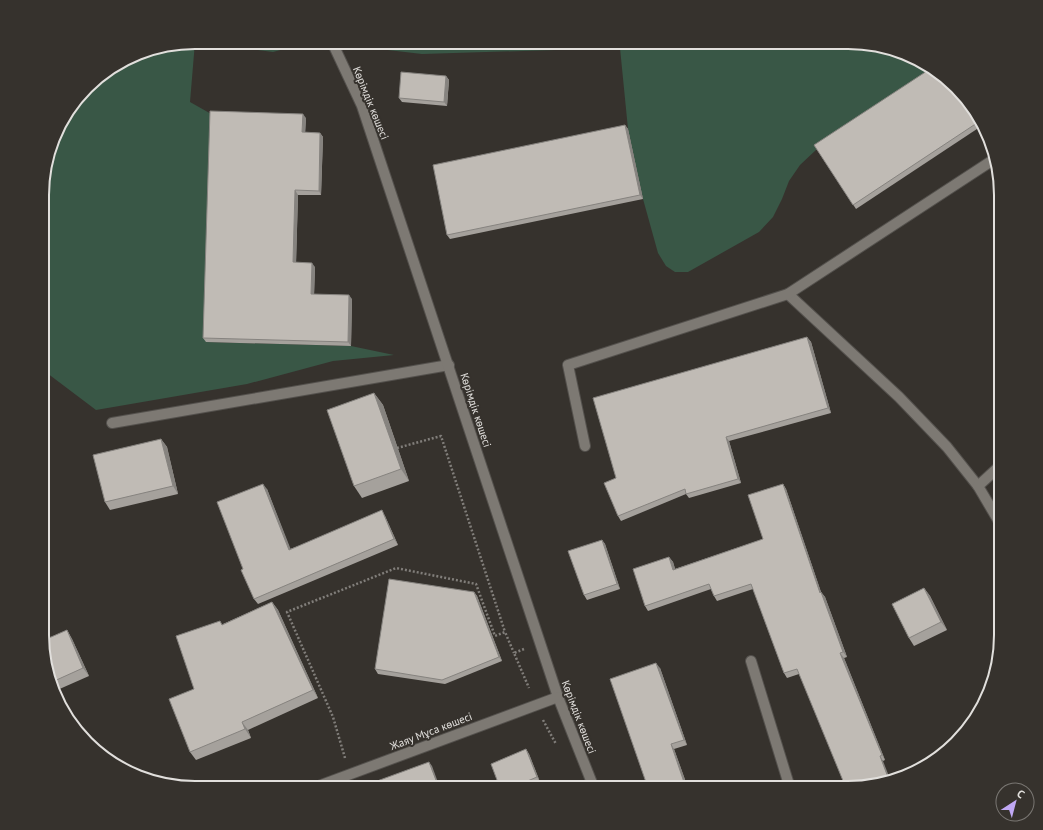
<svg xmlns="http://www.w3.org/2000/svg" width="1043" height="830" font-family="'PT Sans',sans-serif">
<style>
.green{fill:#395746}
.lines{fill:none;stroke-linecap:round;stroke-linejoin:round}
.service-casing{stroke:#54514d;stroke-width:12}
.minor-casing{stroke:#54514d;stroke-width:12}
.tertiary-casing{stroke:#54514d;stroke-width:12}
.path{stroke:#817e7a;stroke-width:2.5;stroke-dasharray:2 2;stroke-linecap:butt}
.service{stroke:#7d7973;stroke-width:10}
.minor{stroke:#7d7973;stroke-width:10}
.tertiary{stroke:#7d7973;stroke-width:10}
.wall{fill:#a5a19c}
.shaded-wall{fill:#86837f}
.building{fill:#c0bbb5;stroke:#86837f}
.labels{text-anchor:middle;stroke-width:4;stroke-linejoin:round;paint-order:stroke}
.street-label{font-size:11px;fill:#e1dfdc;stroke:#36322d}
.rim{fill:none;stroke:#e1dfdc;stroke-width:2}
</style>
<rect width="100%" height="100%" fill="#36322d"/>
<g class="green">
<path d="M 195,42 L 190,102 L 213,115 L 206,342 L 351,346 L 394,355 L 333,361 L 247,384 L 96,410 L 43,370 L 43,175 L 62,119 L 94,80 L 146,50 Z"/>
<path d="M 196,42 L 306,42 L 306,43 L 273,52 Z"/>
<path d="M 359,42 L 857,42 L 906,54 L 935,72 L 817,149 L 800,165 L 789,181 L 782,199 L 773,217 L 759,232 L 688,272 L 675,272 L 666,266 L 658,253 L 643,199 L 628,129 L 620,48 L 422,54 L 362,47 Z"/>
</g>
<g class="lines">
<defs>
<g id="service">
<path d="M 788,294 L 899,397 L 947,447 L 978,486"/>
<path d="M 112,423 L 449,365"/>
<path d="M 585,446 L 568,365 L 788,294 L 993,160"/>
<path d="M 1001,525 L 978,486 L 1001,465"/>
</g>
<path id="minor" d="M 751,661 L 790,788"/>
<g id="tertiary">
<path d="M 332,42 L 362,106 L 558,697 L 594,788"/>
<path d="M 313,788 L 558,697"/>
</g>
</defs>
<use href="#service" class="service-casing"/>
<use href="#minor" class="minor-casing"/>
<use href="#tertiary" class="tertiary-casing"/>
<g class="path">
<path d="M 397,448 L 441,436 L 505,632"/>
<path d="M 524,649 L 514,653 L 529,688"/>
<path d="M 543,720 L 556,744"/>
<path d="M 345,758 L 333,717 L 287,612 L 396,568 L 476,584 L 495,636 L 505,632 L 514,653"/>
</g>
<use href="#service" class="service"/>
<use href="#minor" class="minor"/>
<use href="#tertiary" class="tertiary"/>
</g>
<g class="wall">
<path d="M 446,76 L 449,80 L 447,106 L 402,102 L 399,98 Z"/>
<path d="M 949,80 L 983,125 L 856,209 L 814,145 Z"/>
<path d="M 306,118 L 305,132 L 320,133 L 323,137 L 321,195 L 298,195 L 296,262 L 315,267 L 314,294 L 352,299 L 351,346 L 206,342 L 203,338 Z"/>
<path d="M 625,125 L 628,129 L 643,199 L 450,239 L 447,235 Z"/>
<path d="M 807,337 L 811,342 L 831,413 L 729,441 L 741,483 L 689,498 L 686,494 L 621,521 L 618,516 L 616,478 Z"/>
<path d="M 374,393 L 383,405 L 409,481 L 362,498 L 354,486 Z"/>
<path d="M 161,439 L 167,447 L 178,494 L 110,510 L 105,502 Z"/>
<path d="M 783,484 L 786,489 L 821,592 L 825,597 L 847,657 L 844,658 L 885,760 L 883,761 L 799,674 L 787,678 L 784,673 L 753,589 L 717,601 L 714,596 L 711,589 L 648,611 L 645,606 L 669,557 L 673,562 L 675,569 L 763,539 Z"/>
<path d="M 267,489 L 290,549 L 385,516 L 398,545 L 258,604 L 254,599 L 243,569 Z"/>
<path d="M 602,540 L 605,544 L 620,589 L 587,600 L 584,595 Z"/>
<path d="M 924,588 L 930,596 L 947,630 L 914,646 L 909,638 Z"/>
<path d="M 474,592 L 477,596 L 502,661 L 445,684 L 378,674 L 375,669 Z"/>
<path d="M 272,602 L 278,610 L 318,698 L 248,730 L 251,738 L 196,760 L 190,752 L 194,689 L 223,624 Z"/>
<path d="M 67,630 L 72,639 L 89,676 L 55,691 L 42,645 Z"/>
<path d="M 660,668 L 687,745 L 674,749 L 688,788 L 648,788 Z"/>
<path d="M 526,749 L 529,754 L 540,782 L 524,788 L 500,788 Z"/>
</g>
<g class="shaded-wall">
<path d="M 446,76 L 449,80 L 447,106 L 444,102 Z"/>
<path d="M 303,114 L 306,118 L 305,137 L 302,132 Z"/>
<path d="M 625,125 L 628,129 L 643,199 L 640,195 Z"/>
<path d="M 320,133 L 323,137 L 321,195 L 319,191 Z"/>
<path d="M 295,190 L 298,195 L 296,266 L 293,262 Z"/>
<path d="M 312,263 L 315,267 L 314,298 L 311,294 Z"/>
<path d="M 349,295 L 352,299 L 351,346 L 348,342 Z"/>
<path d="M 807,337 L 811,342 L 831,413 L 828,408 Z"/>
<path d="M 374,393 L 383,405 L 409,481 L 401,469 Z"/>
<path d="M 726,437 L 729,441 L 741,483 L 738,479 Z"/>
<path d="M 161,439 L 167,447 L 178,494 L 173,486 Z"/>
<path d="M 263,484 L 267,489 L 293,555 L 289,550 Z"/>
<path d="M 783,484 L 786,489 L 823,598 L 820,593 Z"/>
<path d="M 382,510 L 385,516 L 398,545 L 394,539 Z"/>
<path d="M 602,540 L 605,544 L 620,589 L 617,584 Z"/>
<path d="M 669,557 L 673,562 L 677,575 L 673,570 Z"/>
<path d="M 924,588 L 930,596 L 947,630 L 941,622 Z"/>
<path d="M 474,592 L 477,596 L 502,661 L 499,657 Z"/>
<path d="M 821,592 L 825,597 L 847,657 L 843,652 Z"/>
<path d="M 272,602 L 278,610 L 318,698 L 313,690 Z"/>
<path d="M 67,630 L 72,639 L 89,676 L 83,668 Z"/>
<path d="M 840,653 L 844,658 L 885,760 L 882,755 Z"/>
<path d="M 656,663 L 660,668 L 687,745 L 684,740 Z"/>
<path d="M 242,722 L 248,730 L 251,738 L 245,729 Z"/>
<path d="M 671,744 L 674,749 L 688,788 L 686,788 Z"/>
<path d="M 526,749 L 529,754 L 540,782 L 537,777 Z"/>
<path d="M 880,756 L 883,761 L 890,779 L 889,780 Z"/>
<path d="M 429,762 L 432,766 L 440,788 L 439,788 Z"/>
</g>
<g class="building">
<path d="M 930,69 L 949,80 L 980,121 L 853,205 L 814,145 Z"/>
<path d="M 401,72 L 446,76 L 444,102 L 399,98 Z"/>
<path d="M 210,111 L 303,114 L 302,132 L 320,133 L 319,191 L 295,190 L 293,262 L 312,263 L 311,294 L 349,295 L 348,342 L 203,338 Z"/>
<path d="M 625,125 L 640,195 L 447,235 L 433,165 Z"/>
<path d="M 807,337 L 828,408 L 726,437 L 738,479 L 686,494 L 685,489 L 618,516 L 604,483 L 616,478 L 593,398 Z"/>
<path d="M 374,393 L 401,469 L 354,486 L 327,410 Z"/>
<path d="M 161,439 L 173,486 L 105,502 L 93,455 Z"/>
<path d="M 263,484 L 289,550 L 382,510 L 394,539 L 254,599 L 241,570 L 243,569 L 217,502 Z"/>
<path d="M 783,484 L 820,593 L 821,592 L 843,652 L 840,653 L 882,755 L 880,756 L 889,780 L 846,788 L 797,669 L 784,673 L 751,584 L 714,596 L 709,584 L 645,606 L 633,569 L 669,557 L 673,570 L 763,539 L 748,495 Z"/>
<path d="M 602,540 L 617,584 L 584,595 L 568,551 Z"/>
<path d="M 389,579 L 474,592 L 499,657 L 442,680 L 375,669 Z"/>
<path d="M 924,588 L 941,622 L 909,638 L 892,604 Z"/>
<path d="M 272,602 L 313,690 L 242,722 L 245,729 L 190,752 L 169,699 L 194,689 L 176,636 L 220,621 L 222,625 Z"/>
<path d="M 67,630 L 83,668 L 52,682 L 42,645 L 42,641 Z"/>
<path d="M 656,663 L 684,740 L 671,744 L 686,788 L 648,788 L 610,679 Z"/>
<path d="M 526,749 L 537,777 L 511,788 L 500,788 L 491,764 Z"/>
<path d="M 429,762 L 439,788 L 358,788 Z"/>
</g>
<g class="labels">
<g class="street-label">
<text transform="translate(371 103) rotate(68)" y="4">Көрімдік көшесі</text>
<text transform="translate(476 410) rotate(72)" y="4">Көрімдік көшесі</text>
<text transform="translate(579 717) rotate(69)" y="4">Көрімдік көшесі</text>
<text transform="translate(431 731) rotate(-21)" y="4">Жаяу Мұса көшесі</text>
</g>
</g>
<path d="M0 0H1043V830H0ZM195 49H848A146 146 0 0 1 994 195V635A146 146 0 0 1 848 781H195A146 146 0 0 1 49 635V195A146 146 0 0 1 195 49Z" fill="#36322d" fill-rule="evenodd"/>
<path class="rim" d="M195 49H848A146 146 0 0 1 994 195V635A146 146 0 0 1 848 781H195A146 146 0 0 1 49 635V195A146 146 0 0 1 195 49Z"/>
<g transform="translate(1015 802) rotate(36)"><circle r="19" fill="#36322d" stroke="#7a7773"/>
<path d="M0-3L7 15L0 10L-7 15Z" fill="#c0a8f4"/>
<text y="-6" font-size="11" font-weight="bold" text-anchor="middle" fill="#e1dfdc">С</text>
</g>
</svg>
